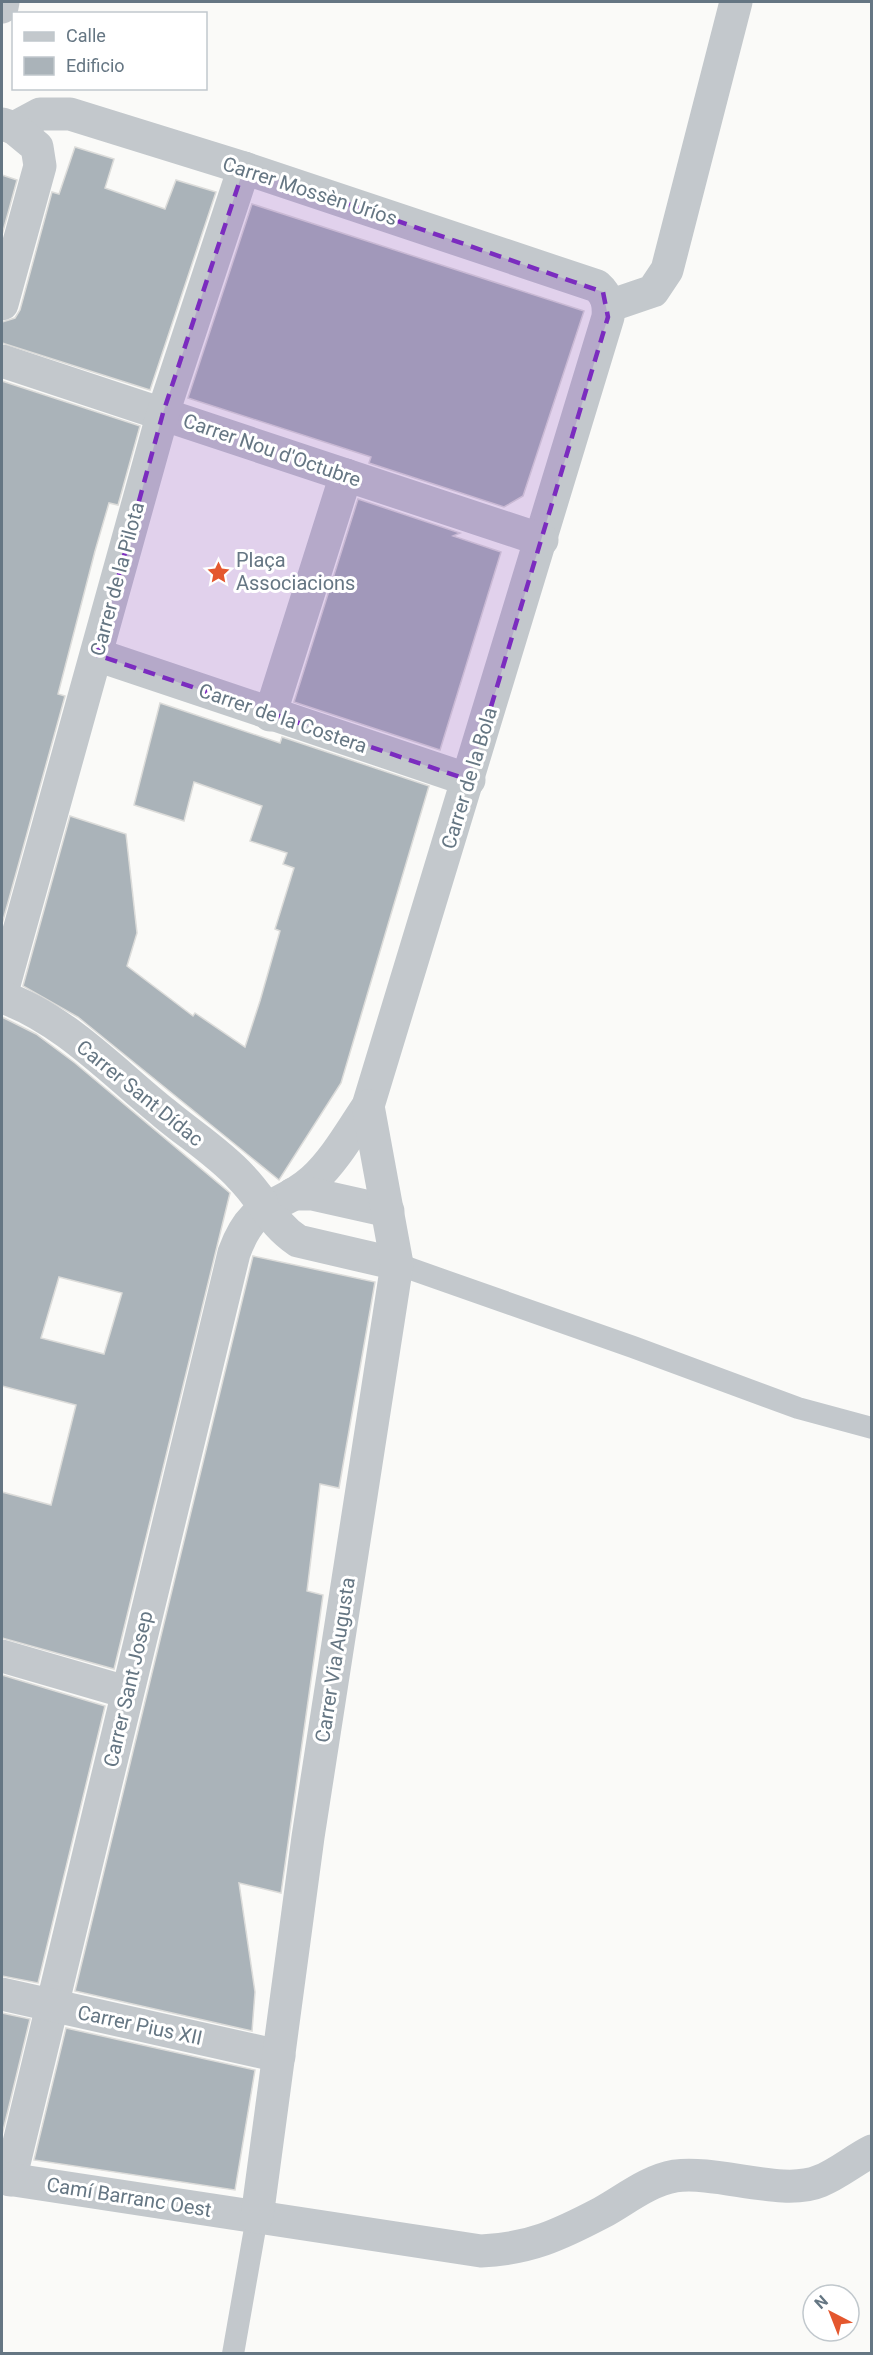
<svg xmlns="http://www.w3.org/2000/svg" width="873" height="2355" font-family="Roboto,sans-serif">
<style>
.building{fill:#aab3b9;stroke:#dcdcda;stroke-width:1.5;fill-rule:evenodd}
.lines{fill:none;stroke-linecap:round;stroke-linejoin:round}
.lane{stroke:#c3c8cc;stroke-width:22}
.street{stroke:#c3c8cc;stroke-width:33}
.marked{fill:#7b2cbf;fill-opacity:0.2;stroke:#7b2cbf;stroke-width:4.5;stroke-dasharray:12 8;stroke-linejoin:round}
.labels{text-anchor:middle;stroke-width:6;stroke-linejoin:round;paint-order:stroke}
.street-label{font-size:20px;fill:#657683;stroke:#fff}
.poi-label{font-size:20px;fill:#657683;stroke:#fff;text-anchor:start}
</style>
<rect width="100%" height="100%" fill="#fafaf8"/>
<g class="building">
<path d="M 75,147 L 114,159 L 105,188 L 165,209 L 176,180 L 216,192 L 150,390 L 2,343 L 2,322 L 15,318 L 20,310 L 52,192 L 59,194 Z"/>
<path d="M 2,175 L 17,180 L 2,235 Z"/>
<path d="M 252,204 L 584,311 L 523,496 L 504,507 L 369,463 L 371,457 L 188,398 Z"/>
<path d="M 2,381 L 140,426 L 118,505 L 109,503 L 95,551 L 58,694 L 65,696 L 2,924 Z"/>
<path d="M 358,499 L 460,533 L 453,536 L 501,552 L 440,750 L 294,702 Z"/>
<path d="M 160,703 L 280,743 L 282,737 L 429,786 L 341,1083 L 279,1180 L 78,1017 L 23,986 L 70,816 L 126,834 L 137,933 L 127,966 L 193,1016 L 195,1013 L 245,1047 L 260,1001 L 280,931 L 275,929 L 294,868 L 283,864 L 287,853 L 250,841 L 262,806 L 194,782 L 184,821 L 134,805 Z"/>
<path d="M 2,1017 L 36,1034 L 75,1063 L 230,1193 L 114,1669 L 2,1638 L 2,1492 L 51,1505 L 76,1405 L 2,1386 ZM 59,1277 L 122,1293 L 104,1354 L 41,1338 Z"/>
<path d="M 253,1256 L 375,1282 L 339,1488 L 320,1484 L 307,1591 L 323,1595 L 281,1893 L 239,1883 L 255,1992 L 252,2031 L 75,1991 Z"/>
<path d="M 2,1675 L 105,1706 L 38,1983 L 2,1976 Z"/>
<path d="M 2,2013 L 30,2019 L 2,2135 Z"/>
<path d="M 66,2028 L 255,2070 L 235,2190 L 34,2160 Z"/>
</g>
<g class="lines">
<g class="lane">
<path d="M 397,1264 L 633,1347 L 798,1408 L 872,1428"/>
<path d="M 233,2354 L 257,2217"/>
</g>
<g class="street">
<path d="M 2,7 L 3,2"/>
<path d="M 2,124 L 14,128 L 40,114 L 70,114 L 244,168 L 597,286 C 607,295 609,304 608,317 L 368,1106 C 351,1131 335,1160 313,1180 C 277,1212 254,1198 234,1253 L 10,2180"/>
<path d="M 2,304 L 40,166 L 37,147 L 14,128"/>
<path d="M 609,306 L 653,291 L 667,270 L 736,2"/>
<path d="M 2,361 L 542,540"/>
<path d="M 97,655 L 469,780"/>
<path d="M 270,715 L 346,475"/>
<path d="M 2,992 L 163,413 L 244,168"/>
<path d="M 2,997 C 63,1018 114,1073 164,1113 C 189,1134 219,1153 241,1177 C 263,1199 271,1223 298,1241 L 397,1264"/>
<path d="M 293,1194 L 312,1194 L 388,1211"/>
<path d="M 2,1656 L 126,1692"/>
<path d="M 2,1994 L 279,2056"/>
<path d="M 2,2178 L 481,2251 C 529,2249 559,2235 601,2213 C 625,2200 647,2181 675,2176 C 718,2170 783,2197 820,2181 C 838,2174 854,2160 872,2151"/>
<path d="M 257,2217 L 308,1837 L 397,1264 L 368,1106"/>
</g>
</g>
<path class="marked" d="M 244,168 L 603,292 L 608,317 L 469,780 L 97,655 L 163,413 Z"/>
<defs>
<symbol id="sight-bare" viewBox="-9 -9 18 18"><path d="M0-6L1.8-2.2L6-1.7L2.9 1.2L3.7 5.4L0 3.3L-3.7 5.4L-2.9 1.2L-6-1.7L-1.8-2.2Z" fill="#e4572e" stroke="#fff" stroke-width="2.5" paint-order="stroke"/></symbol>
</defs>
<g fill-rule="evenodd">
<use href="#sight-bare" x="202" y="556" width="33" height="33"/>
</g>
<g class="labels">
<g class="street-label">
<text transform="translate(310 191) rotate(18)" y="7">Carrer Mossèn Uríos</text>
<text transform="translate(272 450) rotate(19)" y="7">Carrer Nou d'Octubre</text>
<text transform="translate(117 579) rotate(-75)" y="7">Carrer de la Pilota</text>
<text transform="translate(283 718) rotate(19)" y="7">Carrer de la Costera</text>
<text transform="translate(469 778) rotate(-73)" y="7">Carrer de la Bola</text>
<text transform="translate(140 1093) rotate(39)" y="7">Carrer Sant Dídac</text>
<text transform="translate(335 1660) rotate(-81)" y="7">Carrer Via Augusta</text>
<text transform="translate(128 1689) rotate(-77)" y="7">Carrer Sant Josep</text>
<text transform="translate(140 2025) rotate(12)" y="7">Carrer Pius XII</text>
<text transform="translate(129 2197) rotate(9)" y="7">Camí Barranc Oest</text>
</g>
<g class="poi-label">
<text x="236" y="567">Plaça<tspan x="236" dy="23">Associacions</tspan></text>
</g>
</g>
<rect width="873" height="2355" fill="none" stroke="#657683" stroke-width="6"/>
<rect x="12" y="12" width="195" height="78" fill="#ffffff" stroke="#c1c8cd" stroke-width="1.5"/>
<rect x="24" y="32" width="30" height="9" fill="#c3c8cc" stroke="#c1c8cd" stroke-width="1.5"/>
<text x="66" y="42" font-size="18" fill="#657683">Calle</text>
<rect x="24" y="57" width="30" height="18" fill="#aab3b9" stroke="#c1c8cd" stroke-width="1.5"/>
<text x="66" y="72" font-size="18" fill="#657683">Edificio</text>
<g transform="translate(831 2313) rotate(318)"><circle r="28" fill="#ffffff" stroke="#c1c8cd" stroke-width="1.5"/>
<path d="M0-4.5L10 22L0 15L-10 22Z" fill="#e4572e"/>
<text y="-9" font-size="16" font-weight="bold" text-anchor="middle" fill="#657683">N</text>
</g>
</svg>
